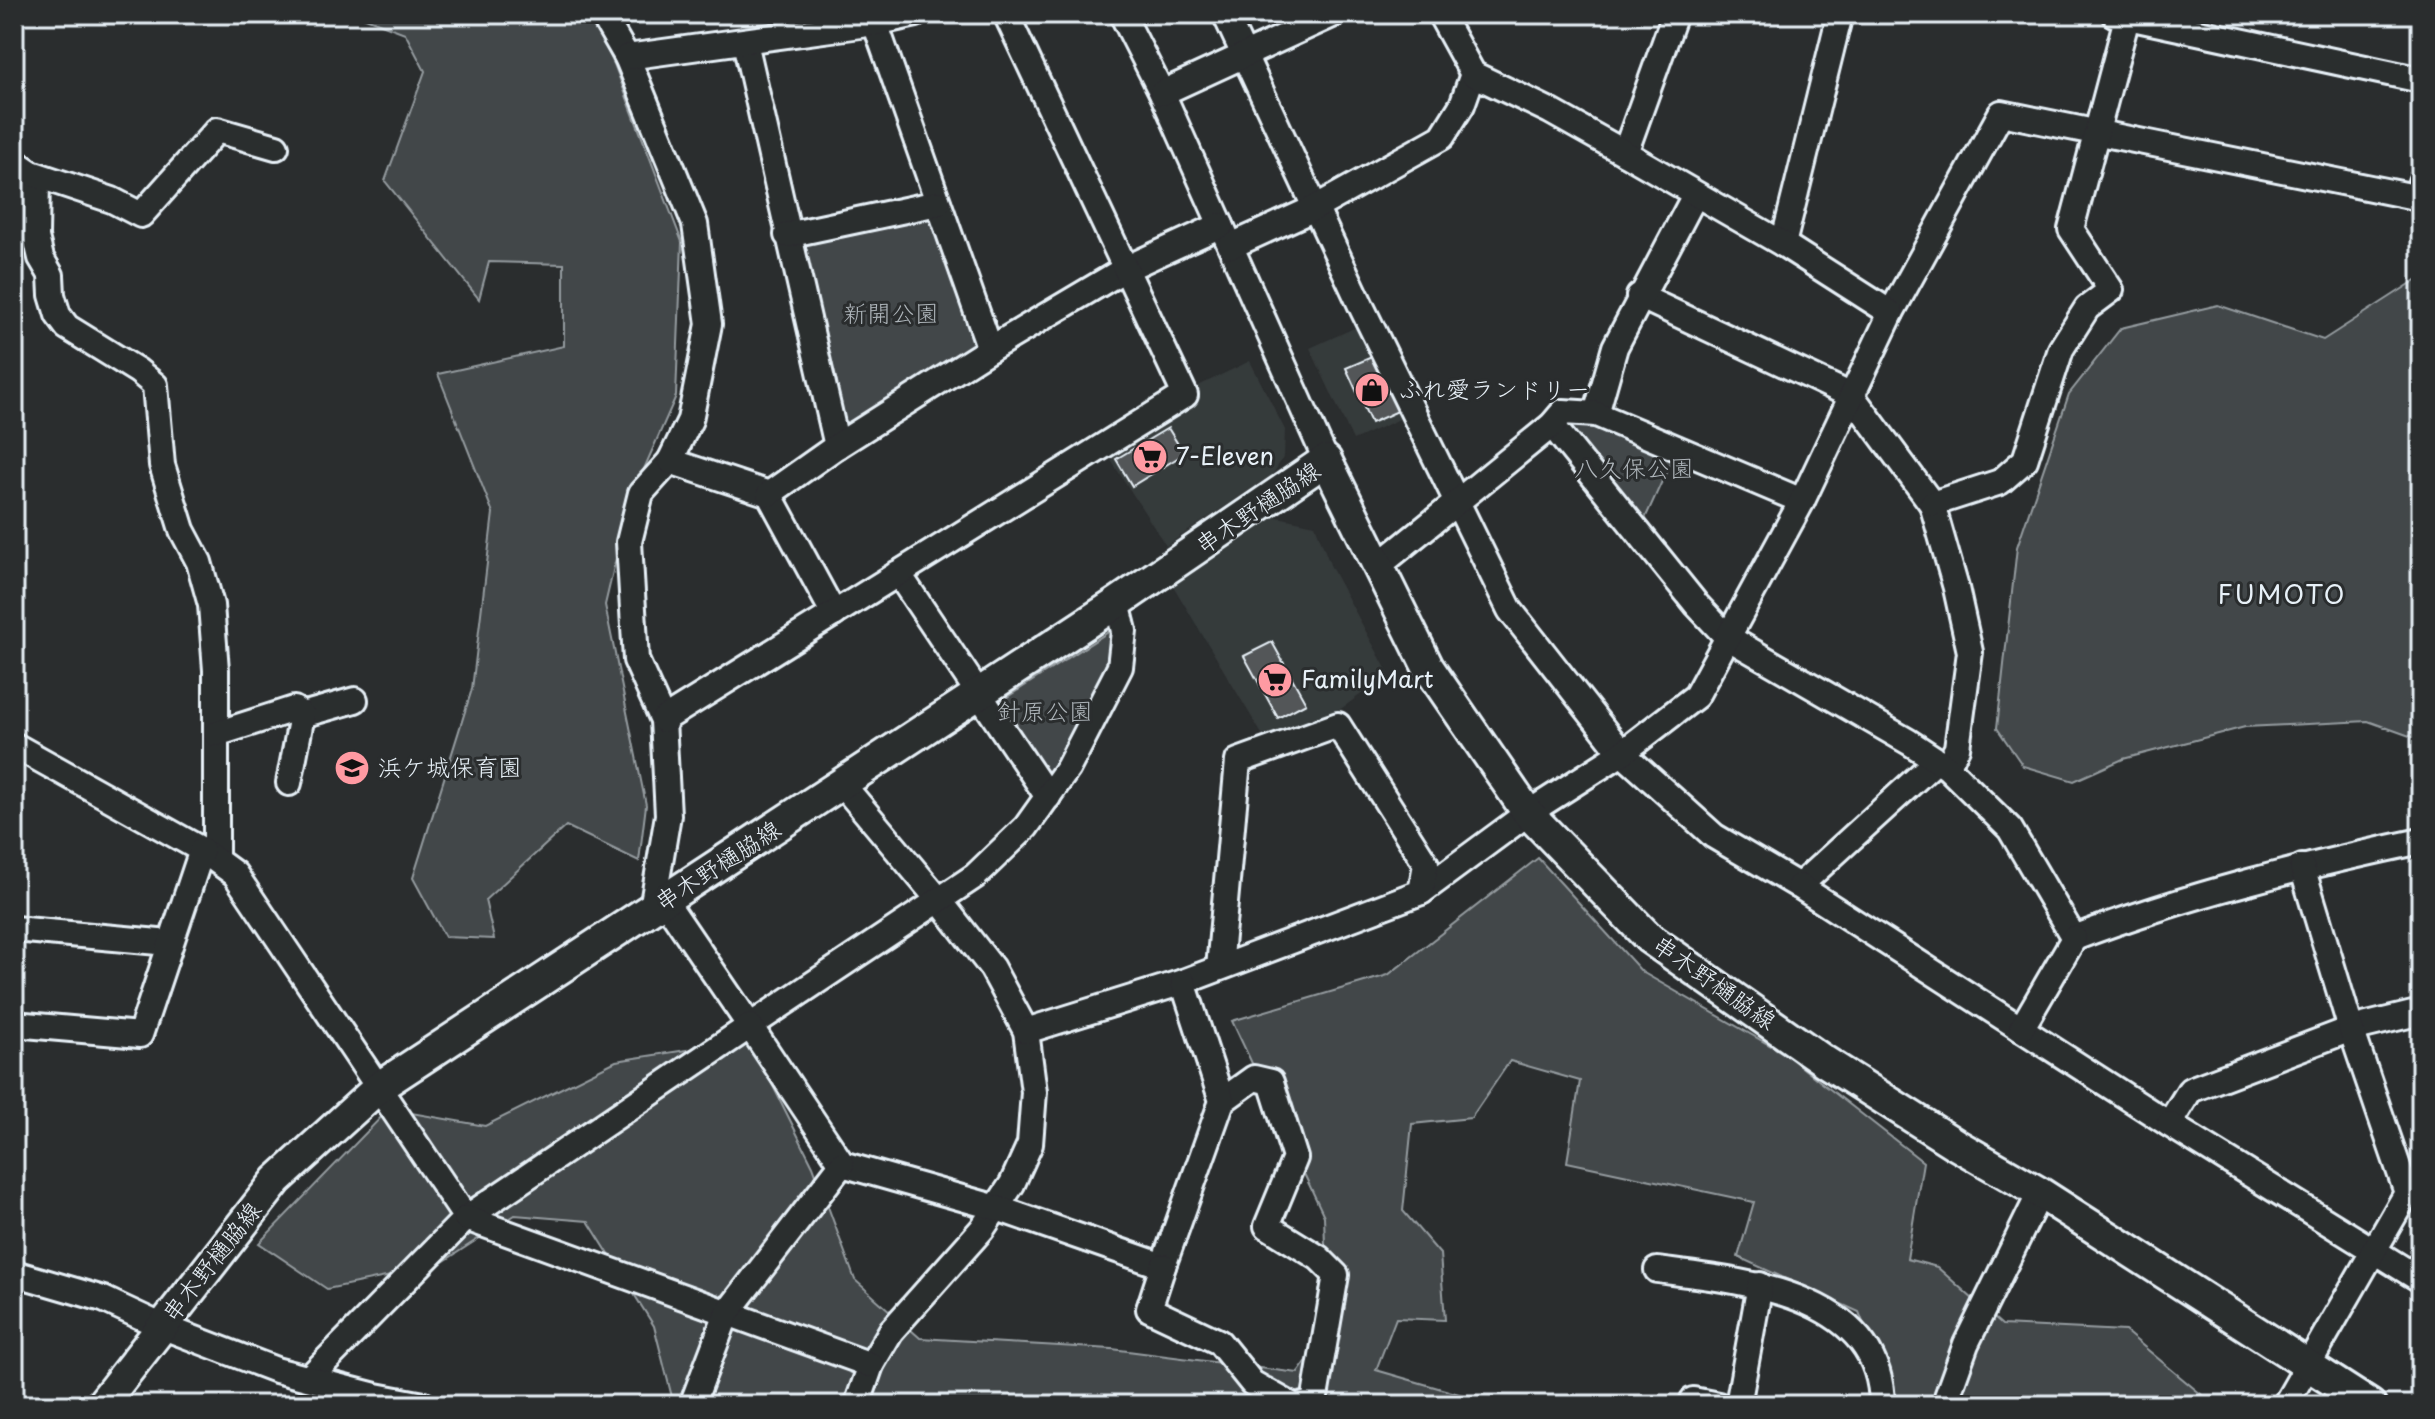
<svg xmlns="http://www.w3.org/2000/svg" width="2435" height="1419" font-family="'Playpen Sans','Klee One',sans-serif">
<style>
.built{fill:#363a3b}
.green{fill:#424648;stroke:#959ca0;stroke-width:2}
.building{fill:#535759;stroke:#e8f1f8;stroke-width:2}
.lines{fill:none;stroke-linecap:round;stroke-linejoin:round}
.minor-casing{stroke:#e8f1f8;stroke-width:30}
.major-casing{stroke:#e8f1f8;stroke-width:36}
.minor{stroke:#2a2d2e;stroke-width:24}
.major{stroke:#2a2d2e;stroke-width:30}
.labels{text-anchor:middle;stroke-width:6;stroke-linejoin:round;paint-order:stroke}
.park-label{font-size:24px;fill:#aeb5ba;stroke:#2a2d2e}
.poi-label{font-size:24px;fill:#e8f1f8;stroke:#2a2d2e;text-anchor:start}
.street-label{font-size:24px;fill:#e8f1f8;stroke:#2a2d2e}
.neighbourhood-label{font-size:26px;letter-spacing:2px;fill:#e8f1f8;stroke:#2a2d2e}
</style>
<rect width="100%" height="100%" fill="#2a2d2e"/>
<filter id="ink" filterUnits="userSpaceOnUse"><feTurbulence type="fractalNoise" baseFrequency=".0125" numOctaves="2"/><feDisplacementMap in="SourceGraphic" scale="16" xChannelSelector="R" yChannelSelector="G"/><feConvolveMatrix kernelMatrix="1 2 1 2 8 2 1 2 1" color-interpolation-filters="sRGB"/></filter>
<g filter="url(#ink)">
<g class="built">
<path d="M 1361,325 L 1404,417 L 1353,440 L 1310,348 Z"/>
<path d="M 1250,361 L 1285,430 L 1284,456 L 1273,474 L 1166,546 L 1107,454 L 1198,399 L 1194,388 Z"/>
<path d="M 1273,516 L 1315,525 L 1331,567 L 1389,674 L 1338,711 L 1263,736 L 1172,584 Z"/>
</g>
<g class="green">
<path d="M 355,14 L 590,14 L 614,64 L 682,242 L 676,396 L 629,503 L 605,605 L 646,805 L 639,861 L 566,826 L 485,900 L 494,939 L 445,937 L 413,878 L 472,689 L 493,513 L 438,374 L 564,346 L 564,264 L 489,262 L 479,299 L 385,181 L 425,71 L 405,33 Z"/>
<path d="M 929,213 L 976,341 L 973,349 L 852,424 L 844,421 L 803,242 Z"/>
<path d="M 2421,277 L 2421,740 L 2368,721 L 2245,727 L 2123,759 L 2074,781 L 2023,766 L 1997,728 L 2017,547 L 2069,394 L 2121,328 L 2218,305 L 2323,340 Z"/>
<path d="M 1573,420 L 1628,431 L 1673,457 L 1644,521 L 1563,432 Z"/>
<path d="M 1110,631 C 1115,674 1067,740 1046,778 L 998,703 Z"/>
<path d="M 1538,858 L 1642,972 L 1785,1054 L 1923,1162 L 1907,1259 L 1937,1267 L 2002,1325 L 2125,1331 L 2214,1405 L 1896,1405 L 1859,1312 L 1738,1257 L 1754,1202 L 1567,1162 L 1580,1081 L 1510,1061 L 1471,1118 L 1412,1124 L 1403,1211 L 1440,1254 L 1445,1320 L 1396,1318 L 1376,1370 L 1497,1405 L 674,1405 L 654,1326 L 588,1221 L 515,1215 L 435,1267 L 327,1289 L 259,1243 L 389,1109 L 485,1126 L 616,1061 L 750,1040 L 813,1166 L 855,1280 L 920,1338 L 1112,1349 L 1298,1373 L 1328,1331 L 1324,1216 L 1232,1021 L 1388,975 Z"/>
</g>
<g class="building">
<path d="M 1374,356 L 1398,411 L 1371,423 L 1346,368 Z"/>
<path d="M 1168,428 L 1184,454 L 1132,486 L 1116,459 Z"/>
<path d="M 1272,642 L 1306,703 L 1278,718 L 1244,656 Z"/>
</g>
<g class="lines">
<defs>
<g id="minor">
<path d="M 602,14 L 627,57 L 695,224 L 709,324 L 690,420 L 670,461 L 641,493 L 629,542 L 636,660 L 663,720 L 668,815 L 652,909"/>
<path d="M 1122,14 L 1162,93 L 1326,460"/>
<path d="M 1225,14 L 1363,310 L 1510,610 L 1622,753 L 1714,836 L 1799,886 L 1936,761"/>
<path d="M 2114,14 L 2421,80"/>
<path d="M 875,23 L 990,349"/>
<path d="M 745,42 L 837,446"/>
<path d="M 627,57 L 875,23 L 916,14"/>
<path d="M 1162,93 L 1334,14"/>
<path d="M 1625,153 L 1675,14"/>
<path d="M 14,161 L 37,177 L 36,237 L 41,258 L 51,275 L 52,295 L 58,315 L 67,327 L 138,371 L 155,385 L 162,465 L 182,530 L 199,562 L 211,605 L 216,670 L 216,858"/>
<path d="M 31,173 L 112,200 L 141,215 L 217,130 L 276,147"/>
<path d="M 787,235 L 938,203"/>
<path d="M 1783,244 L 1840,14"/>
<path d="M 1231,246 L 1315,208 L 1442,137 L 1462,105 L 1473,74"/>
<path d="M 1639,296 L 1852,396 L 1932,504 L 1956,588 L 1970,652 L 1957,748 L 1947,767"/>
<path d="M 1891,313 L 2001,113 L 2420,198 L 2421,182"/>
<path d="M 1596,414 L 1615,347 L 1695,195"/>
<path d="M 1552,425 L 1697,605 L 1727,637 L 1909,742 L 1947,767 L 2010,829 L 2074,938 C 2187,895 2303,866 2421,841"/>
<path d="M 670,461 L 769,494 L 834,614"/>
<path d="M 769,494 L 837,446 L 990,349 L 1125,269 L 1221,225"/>
<path d="M 1932,504 L 2000,482 L 2025,460 L 2061,349 L 2087,308 L 2111,290 L 2071,229 L 2128,14"/>
<path d="M 1377,567 L 1552,425 L 1563,412 L 1596,414 L 1802,501"/>
<path d="M 898,573 L 1048,797"/>
<path d="M 302,715 L 355,700"/>
<path d="M 663,720 L 1185,395 L 1006,14"/>
<path d="M 216,734 L 294,709 L 302,715 L 289,783"/>
<path d="M 14,745 L 202,850 L 235,874 L 466,1218 L 309,1378"/>
<path d="M 842,784 L 939,900 L 992,968 L 1026,1031 L 1034,1092 L 1030,1144 L 1012,1184 L 982,1229 L 891,1331 L 871,1365 L 857,1405"/>
<path d="M 1799,886 L 2169,1124 L 2190,1090 L 2351,1029 L 2421,1012"/>
<path d="M 1421,892 L 1528,813 L 1622,753 L 1696,696 L 1802,501 L 1891,313 L 1783,244 L 1625,153 L 1550,111 L 1473,74 L 1440,14"/>
<path d="M 665,901 L 750,1026 L 975,876 L 1026,827 L 1068,768 L 1120,667 L 1124,631 L 1117,603"/>
<path d="M 14,929 L 170,943"/>
<path d="M 14,1024 L 140,1035 L 202,850"/>
<path d="M 2021,1029 L 2074,938"/>
<path d="M 1026,1031 L 1183,982 L 1421,892 L 1426,864 L 1338,725 L 1238,761 L 1219,968"/>
<path d="M 1222,1101 L 1254,1078 L 1271,1082 L 1295,1158 L 1267,1226 L 1319,1258 L 1336,1275 L 1314,1403 L 1304,1405"/>
<path d="M 2169,1124 L 2421,1280"/>
<path d="M 466,1218 L 750,1026 L 842,1164 L 997,1208 L 1163,1266 L 1222,1101 L 1183,982"/>
<path d="M 466,1218 L 871,1365"/>
<path d="M 1163,1266 L 1149,1309 L 1219,1342 L 1252,1383 L 1291,1405"/>
<path d="M 1657,1270 C 1741,1281 1881,1292 1882,1405"/>
<path d="M 14,1273 L 103,1299 L 161,1326 L 276,1370 L 376,1396 L 424,1405"/>
<path d="M 1693,1400 L 1718,1405"/>
<path d="M 692,1405 L 727,1313 L 842,1164"/>
<path d="M 1738,1405 L 1760,1285"/>
<path d="M 1944,1405 L 1966,1344 L 2040,1193"/>
<path d="M 2285,1405 L 2407,1193 L 2351,1029 L 2302,867"/>
</g>
<path id="major" d="M 101,1405 L 277,1180 L 379,1087 L 1117,603 L 1326,460 L 1428,667 L 1528,813 L 1649,938 L 1824,1061 L 1955,1144 L 2040,1193 L 2370,1405"/>
</defs>
<use href="#minor" class="minor-casing"/>
<use href="#major" class="major-casing"/>
<use href="#minor" class="minor"/>
<use href="#major" class="major"/>
</g>
</g>
<defs>
<symbol id="shop-disc" viewBox="-11 -11 22 22"><circle r="9.5" fill="#ff9aa2" stroke="#2a2d2e"/><path d="M-5-2.5h2.3a2.7 3.5 0 0 1 5.4 0H5L5.5 6h-11ZM-1.5-2.5h3a1.5 2.3 0 0 0-3 0Z" fill="#111"/></symbol>
<symbol id="supermarket-disc" viewBox="-11 -11 22 22"><circle r="9.5" fill="#ff9aa2" stroke="#2a2d2e"/><path d="M-6-5.5h2.5l.6 2H6L4.5 2H-2.5L-4.4-4H-6ZM-1.5 3.2a1.3 1.3 0 1 0 .1 0ZM3 3.2a1.3 1.3 0 1 0 .1 0Z" fill="#111"/></symbol>
<symbol id="school-disc" viewBox="-11 -11 22 22"><circle r="9.5" fill="#ff9aa2" stroke="#2a2d2e"/><path d="M0-5L7-2L0 1L-7-2ZM-4 1L0 2.5L4 1V4Q0 6-4 4Z" fill="#111"/></symbol>
</defs>
<g fill-rule="evenodd">
<use href="#shop-disc" x="1352" y="370" width="40" height="40"/>
<use href="#supermarket-disc" x="1130" y="437" width="40" height="40"/>
<use href="#supermarket-disc" x="1255" y="660" width="40" height="40"/>
<use href="#school-disc" x="332" y="748" width="40" height="40"/>
</g>
<g class="labels">
<g class="park-label">
<text x="891" y="322">新開公園</text>
<text x="1634" y="477">八久保公園</text>
<text x="1045" y="720">針原公園</text>
</g>
<g class="poi-label">
<text x="1398" y="398">ふれ愛ランドリー</text>
<text x="1176" y="465">7-Eleven</text>
<text x="1301" y="688">FamilyMart</text>
<text x="378" y="776">浜ケ城保育園</text>
</g>
<g class="street-label">
<text transform="translate(1258 508) rotate(-34)" y="8">串木野樋脇線</text>
<text transform="translate(718 866) rotate(-33)" y="8">串木野樋脇線</text>
<text transform="translate(1714 983) rotate(35)" y="8">串木野樋脇線</text>
<text transform="translate(212 1262) rotate(-52)" y="8">串木野樋脇線</text>
</g>
<g class="neighbourhood-label">
<text x="2282" y="604">FUMOTO</text>
</g>
</g>
<rect width="2435" height="1419" fill="none" stroke="#2a2d2e" stroke-width="48"/>
<rect x="24" y="24" width="2387" height="1371" fill="none" stroke="#e8f1f8" stroke-width="3" filter="url(#ink)"/>
</svg>
